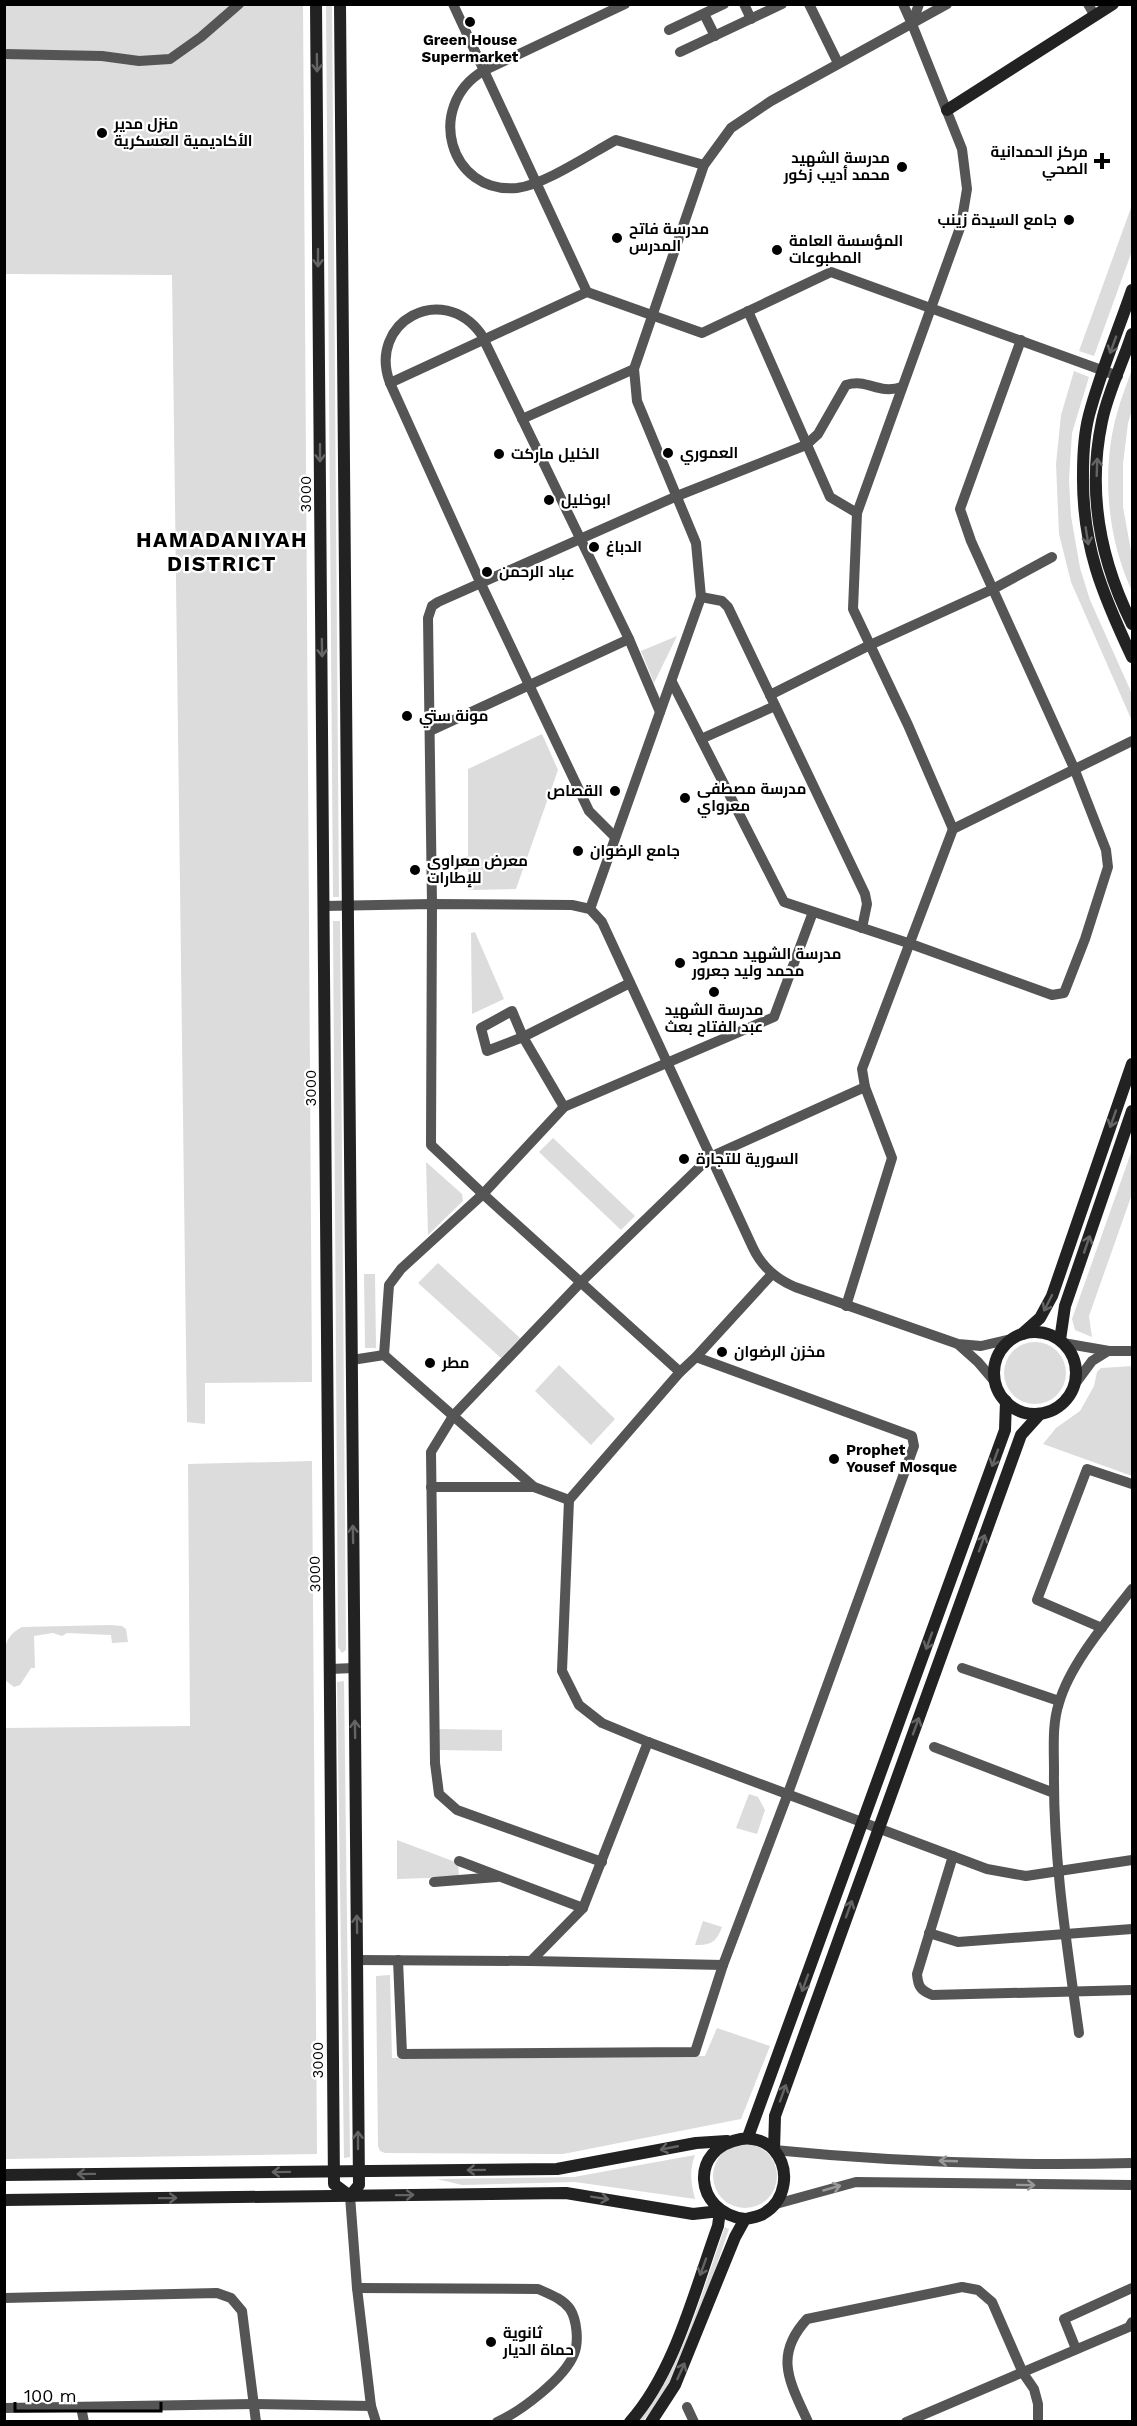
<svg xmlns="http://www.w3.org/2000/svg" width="1137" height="2426" font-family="'Work Sans',Cairo,sans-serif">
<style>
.green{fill:#dcdcdc}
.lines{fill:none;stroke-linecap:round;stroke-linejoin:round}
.street{stroke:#555;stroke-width:10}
.secondary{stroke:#222;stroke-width:12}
.oneway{stroke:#646464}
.oneway2{stroke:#999}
.poi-dot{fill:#000;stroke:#fff;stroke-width:2}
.labels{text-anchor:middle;stroke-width:4.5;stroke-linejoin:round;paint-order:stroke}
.poi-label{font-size:15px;font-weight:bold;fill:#000;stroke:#fff;text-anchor:start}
.street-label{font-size:15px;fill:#000;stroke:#fff}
.district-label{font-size:21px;font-weight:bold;letter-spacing:1.5px;fill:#000;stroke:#fff}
</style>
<rect width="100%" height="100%" fill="#fff"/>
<g class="green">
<path d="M 4,5 L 303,5 L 312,1382 L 205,1383 L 205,1424 L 187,1422 L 172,275 L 5,274 Z"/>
<path d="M 326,5 L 332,5 L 339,897 L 333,897 Z"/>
<path d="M 1132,205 L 1132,251 L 1094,356 L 1079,351 Z"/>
<path d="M 1132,369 L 1132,410 L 1128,423 L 1123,464 L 1123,507 L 1132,556 L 1132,591 C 1107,538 1101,470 1117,413 C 1121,398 1127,384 1132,369 Z"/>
<path d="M 1074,371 L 1089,377 L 1072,433 L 1069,480 L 1071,516 L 1080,568 L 1090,600 L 1132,694 L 1132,721 L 1071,582 L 1059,534 L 1056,464 L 1061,415 Z"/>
<path d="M 677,636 L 654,683 L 641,651 Z"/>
<path d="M 542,734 L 558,770 L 516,889 L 468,890 L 468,769 Z"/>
<path d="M 333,921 L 340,921 L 346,1650 L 342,1653 L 338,1647 Z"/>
<path d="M 475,932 L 504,999 L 472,1014 L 471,933 Z"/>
<path d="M 553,1138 L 635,1216 L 621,1230 L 539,1152 Z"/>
<path d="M 1132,1150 L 1132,1194 L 1089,1316 L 1092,1337 L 1075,1330 L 1072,1319 Z"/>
<path d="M 426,1162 L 462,1194 L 463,1201 L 428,1235 Z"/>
<path d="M 438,1263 L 520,1338 L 501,1358 L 418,1283 Z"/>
<path d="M 364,1274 L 375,1274 L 376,1348 L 365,1348 Z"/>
<circle cx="1035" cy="1373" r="31"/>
<path d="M 559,1365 L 615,1419 L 591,1445 L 535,1391 Z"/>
<path d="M 1132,1366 L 1132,1476 L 1043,1444 L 1056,1428 L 1080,1411 L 1094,1386 L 1097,1372 L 1101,1368 Z"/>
<path d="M 312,1461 L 317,2154 L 5,2159 L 5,1728 L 190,1726 L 188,1464 Z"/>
<path d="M 110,1625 L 122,1626 L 126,1629 L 128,1642 L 112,1643 L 111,1635 L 67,1633 L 62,1636 L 53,1633 L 34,1636 L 35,1668 L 31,1668 L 20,1685 L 14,1687 L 5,1680 C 4,1657 0,1638 22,1627 Z"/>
<path d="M 344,1681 L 350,2157 L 344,2158 L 337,1682 Z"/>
<path d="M 438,1729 L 502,1730 L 502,1751 L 438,1750 Z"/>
<path d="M 749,1794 L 758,1797 L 765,1810 L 757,1834 L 736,1828 Z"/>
<path d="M 397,1840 L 458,1863 L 459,1877 L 397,1879 Z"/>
<path d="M 703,1921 L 722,1927 C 717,1941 711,1946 695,1945 Z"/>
<path d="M 390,1975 L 392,2058 L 705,2056 L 717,2028 L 770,2046 L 741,2119 L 563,2154 L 385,2153 L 380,2151 L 378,2146 L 376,1976 Z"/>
<circle cx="745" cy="2176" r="32"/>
<path d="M 695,2155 C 689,2171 691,2183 695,2199 L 575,2182 L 462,2185 L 437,2179 L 574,2177 Z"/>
<path d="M 725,2227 L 729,2229 C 707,2291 687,2371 643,2421 L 638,2422 C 682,2370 702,2291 725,2227 Z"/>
</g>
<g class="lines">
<g class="street">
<path d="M 453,4 L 587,292"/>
<path d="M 625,4 L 483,71 C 425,106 449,194 517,188 C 544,185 590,154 616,140 L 704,165"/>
<path d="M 744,4 L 751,19"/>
<path d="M 809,4 L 838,63"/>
<path d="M 903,4 L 912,24"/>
<path d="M 919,4 L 912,24 L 962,149 L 967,189 L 961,225 L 857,513 L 853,609 L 908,725 L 953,829"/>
<path d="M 1088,4 L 1095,16"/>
<path d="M 704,14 L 715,36"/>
<path d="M 669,30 L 724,4"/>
<path d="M 680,52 L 782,4"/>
<path d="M 4,54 L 102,56 L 139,61 L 170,59 L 201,37 L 239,4"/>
<path d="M 748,311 L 830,497 L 857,513"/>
<path d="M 390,383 L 587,292 L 702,333 L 831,272 L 1118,376"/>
<path d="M 522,419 L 634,369"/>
<path d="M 701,597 L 722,601 L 728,607 L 865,894 L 867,904 L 862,928"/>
<path d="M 672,682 L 784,902 L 911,944 L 1052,995 L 1064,993 L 1085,939 L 1108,867 L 1106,850 L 1074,768 L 971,541 L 960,509 L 1021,340"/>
<path d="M 770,695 L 870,645 L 993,589 L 1052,557"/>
<path d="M 430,731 L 629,639"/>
<path d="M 701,739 L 775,706"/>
<path d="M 615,837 L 589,811 L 481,584 L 390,383 C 367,322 442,281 481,334 L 629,639 L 660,712"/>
<path d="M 324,906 L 432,904 L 572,905 L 590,909 L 602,922 L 753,1248 C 762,1267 776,1279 795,1287 L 958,1344 L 981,1346 L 1011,1339"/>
<path d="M 590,909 L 701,597 L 696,543 L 637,401 L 634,369 L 704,165 L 731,128 L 771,101 L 947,4"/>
<path d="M 564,1107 L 523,1037 L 512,1011 L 481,1028 L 487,1051 L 523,1037 L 630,983"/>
<path d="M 772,1274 L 696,1357 L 680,1372 L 569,1500 L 562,1671 L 579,1705 L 602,1723 L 648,1742 L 987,1869 L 1026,1876 L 1132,1860"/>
<path d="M 846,1306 L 892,1158 L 865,1087 L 862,1069 L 953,829 L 1132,741"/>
<path d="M 1063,1343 L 1109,1351 L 1132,1351"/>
<path d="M 959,1345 L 978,1362 L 995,1382"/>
<path d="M 384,1355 L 389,1285 L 401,1269 L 483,1194 L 564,1107 L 774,1017 L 813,912"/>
<path d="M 352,1360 L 384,1355 L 534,1487 L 569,1500"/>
<path d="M 680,1372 L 483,1194 L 431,1145 L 432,904 L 428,618 L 432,606 L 438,602 L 677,496 L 806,445 L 818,434 L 846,385 C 868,378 877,395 902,387"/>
<path d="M 1075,1384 L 1092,1361 L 1108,1351"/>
<path d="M 431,1487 L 534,1487"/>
<path d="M 1102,1628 L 1037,1600 L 1087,1469 L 1132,1484"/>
<path d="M 962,1668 L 1059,1701"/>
<path d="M 330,1669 L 354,1668"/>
<path d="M 934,1747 L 1054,1793"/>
<path d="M 953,1856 L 917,1974 C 918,1986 920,1990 932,1995 L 1132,1990"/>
<path d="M 459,1861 L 583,1908"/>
<path d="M 602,1862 L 457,1810 L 439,1794 L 435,1763 L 431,1452 L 453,1416 L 581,1282 L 710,1157 L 865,1087"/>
<path d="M 434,1882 L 497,1877"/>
<path d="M 929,1933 L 958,1942 L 1132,1929"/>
<path d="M 357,1960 L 531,1961 L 723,1965"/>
<path d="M 398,1960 L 402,2054 L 695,2052 L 723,1965 L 787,1796 L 914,1446 L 912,1436 L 696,1357"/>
<path d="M 531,1961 L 583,1908 L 648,1742"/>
<path d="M 1079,2033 C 1067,1946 1053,1859 1054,1771 C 1054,1748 1052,1724 1059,1703 C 1070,1664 1108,1620 1132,1589"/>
<path d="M 774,2150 C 893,2162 1013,2166 1132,2163"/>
<path d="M 350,2196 L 357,2288 L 371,2406 L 376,2422"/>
<path d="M 776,2204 L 856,2182 L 1132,2185"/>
<path d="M 357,2288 L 538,2289 C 549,2294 562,2298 570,2309 C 577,2320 579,2342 574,2354 C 565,2378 520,2412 497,2422"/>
<path d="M 4,2298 L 217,2293 L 231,2298 L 242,2311 L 256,2422"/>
<path d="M 1076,2349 L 1064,2319 L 1132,2288"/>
<path d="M 81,2407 L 84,2422"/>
<path d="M 687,2407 L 694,2422"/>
<path d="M 4,2408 L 254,2404 L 371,2406"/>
<path d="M 808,2422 C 790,2382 773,2356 807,2319 L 962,2287 L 978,2290 L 992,2302 L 1023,2373 L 1034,2389 L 1038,2404 L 1038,2422"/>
<path d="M 906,2422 L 1129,2327 L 1132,2322"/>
</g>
<g class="secondary">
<path d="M 316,4 L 334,2184 L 350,2196 L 359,2185 L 340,4"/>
<path d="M 947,110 L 1113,4"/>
<path d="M 1132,290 C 1118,331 1100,373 1089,415 C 1084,434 1083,455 1083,474 C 1082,546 1102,593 1132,657"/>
<path d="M 1132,334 C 1123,362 1108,392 1102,421 C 1087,492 1100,560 1132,624"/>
<circle cx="1035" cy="1373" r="41"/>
<path d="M 1022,1334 L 1040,1318 L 1052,1296 L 1132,1064"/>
<path d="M 1060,1340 L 1065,1306 L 1132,1111"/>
<path d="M 748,2137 L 1005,1430 L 1006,1401"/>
<path d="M 774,2150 L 775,2116 L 1021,1435 L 1040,1414"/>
<path d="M 4,2175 L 557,2169 L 696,2143 L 727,2141"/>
<path d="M 4,2200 L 566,2193 L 693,2214 L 720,2211 L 718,2226 C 695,2289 675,2372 630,2422"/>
<path d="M 651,2422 L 675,2385 L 735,2237 L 745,2219 C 751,2218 758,2217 763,2214 C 786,2201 791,2170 774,2150 C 766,2141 752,2137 741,2139 C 689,2148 693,2212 745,2219"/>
</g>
</g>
<defs><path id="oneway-shaft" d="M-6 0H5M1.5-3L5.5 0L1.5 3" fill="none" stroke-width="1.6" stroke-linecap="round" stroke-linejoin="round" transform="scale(1.5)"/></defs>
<g class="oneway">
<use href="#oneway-shaft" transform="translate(317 63) rotate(89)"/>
<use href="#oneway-shaft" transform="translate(318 258) rotate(90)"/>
<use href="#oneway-shaft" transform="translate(1113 345) rotate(110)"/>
<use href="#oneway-shaft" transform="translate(320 453) rotate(90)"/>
<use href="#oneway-shaft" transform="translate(1097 467) rotate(-88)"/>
<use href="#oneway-shaft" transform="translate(1087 536) rotate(81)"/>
<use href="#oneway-shaft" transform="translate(322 648) rotate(89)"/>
<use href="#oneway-shaft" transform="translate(1113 1119) rotate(109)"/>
<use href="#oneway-shaft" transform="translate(1087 1244) rotate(-71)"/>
<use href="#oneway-shaft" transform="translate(1048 1303) rotate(117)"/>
<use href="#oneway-shaft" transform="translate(995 1458) rotate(110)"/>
<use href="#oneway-shaft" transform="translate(353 1534) rotate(-91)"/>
<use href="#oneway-shaft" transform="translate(982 1543) rotate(-70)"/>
<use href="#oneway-shaft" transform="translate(929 1641) rotate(110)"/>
<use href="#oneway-shaft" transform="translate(916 1726) rotate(-70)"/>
<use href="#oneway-shaft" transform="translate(355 1729) rotate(-91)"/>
<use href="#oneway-shaft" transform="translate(849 1909) rotate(-70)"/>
<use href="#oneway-shaft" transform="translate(357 1924) rotate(-91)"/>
<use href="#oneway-shaft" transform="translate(805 1983) rotate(110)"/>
<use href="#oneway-shaft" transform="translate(783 2093) rotate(-70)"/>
<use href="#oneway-shaft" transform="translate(358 2140) rotate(-90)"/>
<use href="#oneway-shaft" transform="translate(669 2148) rotate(169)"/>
<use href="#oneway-shaft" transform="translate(476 2170) rotate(179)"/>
<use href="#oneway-shaft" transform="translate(281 2172) rotate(179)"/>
<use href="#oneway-shaft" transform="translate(86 2174) rotate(179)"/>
<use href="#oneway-shaft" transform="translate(405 2195) rotate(-1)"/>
<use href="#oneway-shaft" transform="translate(168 2198) rotate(-1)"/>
<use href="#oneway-shaft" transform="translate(600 2198) rotate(9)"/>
<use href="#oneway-shaft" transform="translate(703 2267) rotate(110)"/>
<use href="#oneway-shaft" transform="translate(681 2371) rotate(-66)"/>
</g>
<g class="oneway2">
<use href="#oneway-shaft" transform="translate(948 2161) rotate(-178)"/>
<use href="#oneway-shaft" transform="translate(1026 2185) rotate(1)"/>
<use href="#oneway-shaft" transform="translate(832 2188) rotate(-16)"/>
</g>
<g class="poi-dot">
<circle cx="470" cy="22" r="6"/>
<circle cx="102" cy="133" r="6"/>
<path d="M1099 152h6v6h6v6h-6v6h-6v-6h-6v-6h6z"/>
<circle cx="902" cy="167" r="6"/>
<circle cx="1069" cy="220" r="6"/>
<circle cx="617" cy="238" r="6"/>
<circle cx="777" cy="250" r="6"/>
<circle cx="668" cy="453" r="6"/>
<circle cx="499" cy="454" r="6"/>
<circle cx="549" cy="500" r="6"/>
<circle cx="594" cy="547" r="6"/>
<circle cx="487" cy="572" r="6"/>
<circle cx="407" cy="716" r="6"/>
<circle cx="615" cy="791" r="6"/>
<circle cx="685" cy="798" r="6"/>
<circle cx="578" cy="851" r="6"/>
<circle cx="415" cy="870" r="6"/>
<circle cx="680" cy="963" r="6"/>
<circle cx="714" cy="992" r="6"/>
<circle cx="684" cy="1159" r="6"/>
<circle cx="722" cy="1352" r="6"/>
<circle cx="430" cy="1363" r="6"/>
<circle cx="834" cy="1459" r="6"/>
<circle cx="491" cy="2342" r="6"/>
</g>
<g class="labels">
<g class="poi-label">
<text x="470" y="45" text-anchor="middle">Green House<tspan x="470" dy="17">Supermarket</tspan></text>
<text x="114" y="129">منزل مدير<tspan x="114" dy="17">الأكاديمية العسكرية</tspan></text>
<text x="1088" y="157" text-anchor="end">مركز الحمدانية<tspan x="1088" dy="17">الصحي</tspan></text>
<text x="890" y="163" text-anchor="end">مدرسة الشهيد<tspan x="890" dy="17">محمد أديب زكور</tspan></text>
<text x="1057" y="225" text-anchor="end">جامع السيدة زينب</text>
<text x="629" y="234">مدرسة فاتح<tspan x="629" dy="17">المدرس</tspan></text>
<text x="789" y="246">المؤسسة العامة<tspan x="789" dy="17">المطبوعات</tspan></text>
<text x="680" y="458">العموري</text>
<text x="511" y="459">الخليل ماركت</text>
<text x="561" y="505">ابوخليل</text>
<text x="606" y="552">الدباغ</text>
<text x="499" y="577">عباد الرحمن</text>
<text x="419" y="721">مونة ستي</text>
<text x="697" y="794">مدرسة مصطفى<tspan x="697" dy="17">معرواي</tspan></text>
<text x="603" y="796" text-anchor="end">القصاص</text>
<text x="590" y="856">جامع الرضوان</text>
<text x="427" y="866">معرض معراوي<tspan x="427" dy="17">للإطارات</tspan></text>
<text x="692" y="959">مدرسة الشهيد محمود<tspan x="692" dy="17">محمد وليد جعرور</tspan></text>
<text x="714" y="1015" text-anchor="middle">مدرسة الشهيد<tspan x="714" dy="17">عبد الفتاح بعث</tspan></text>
<text x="696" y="1164">السورية للتجارة</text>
<text x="734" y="1357">مخزن الرضوان</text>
<text x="442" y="1368">مطر</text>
<text x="846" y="1455">Prophet<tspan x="846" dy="17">Yousef Mosque</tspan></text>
<text x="503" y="2338">ثانوية<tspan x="503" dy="17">حماة الديار</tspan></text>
</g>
<g class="street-label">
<text transform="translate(306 494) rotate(-90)" y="5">3000</text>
<text transform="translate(311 1088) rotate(-90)" y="5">3000</text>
<text transform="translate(315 1574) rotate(-91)" y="5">3000</text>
<text transform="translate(318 2060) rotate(-90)" y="5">3000</text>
</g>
<g class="district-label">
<text x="222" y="547">HAMADANIYAH<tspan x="222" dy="24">DISTRICT</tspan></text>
</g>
</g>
<rect width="1137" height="2426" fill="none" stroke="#000000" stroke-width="12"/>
<path d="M15 2402v9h146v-9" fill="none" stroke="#000000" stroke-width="3"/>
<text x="24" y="2402" font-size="18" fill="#000000" stroke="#ffffff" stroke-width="4.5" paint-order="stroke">100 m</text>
</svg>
